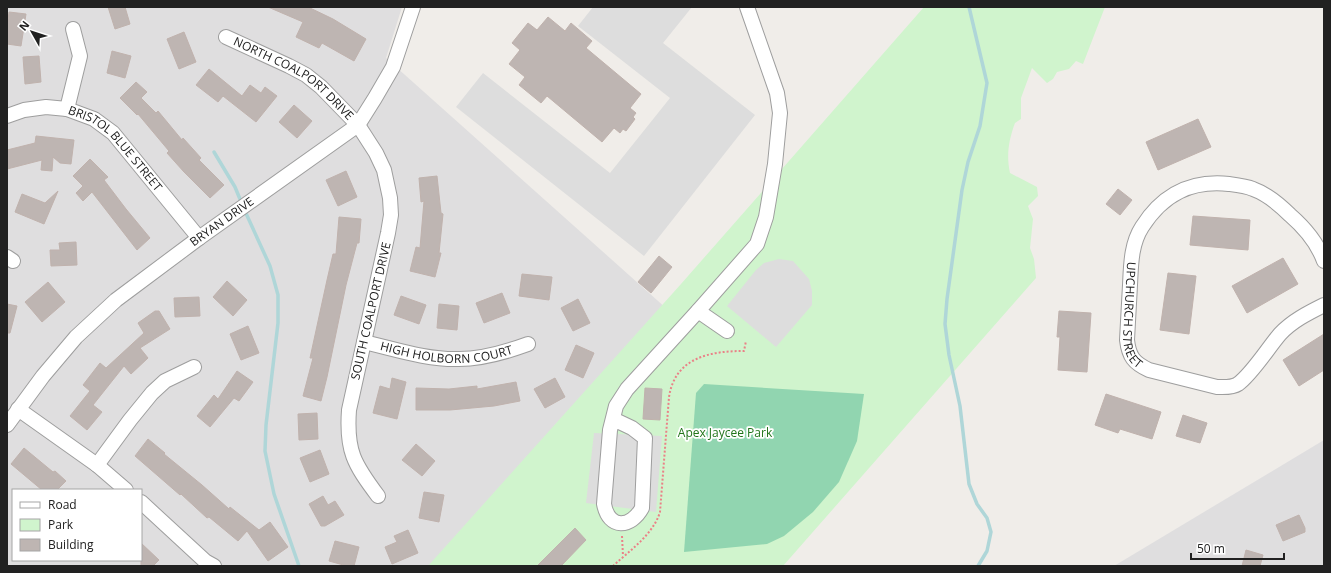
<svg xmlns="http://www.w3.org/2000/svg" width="1331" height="573" font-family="'Open Sans',sans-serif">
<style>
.residential{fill:#dfdedf;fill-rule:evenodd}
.park{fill:#d0f4cd}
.pitch{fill:#91d5b0}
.parking{fill:#ddd}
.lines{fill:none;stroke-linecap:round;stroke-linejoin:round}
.stream{stroke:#afd6d8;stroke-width:3.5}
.building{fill:#beb5b2;stroke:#c0b2ad}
.minor-casing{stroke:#9e9e9e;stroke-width:16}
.path{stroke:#ea8187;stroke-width:2;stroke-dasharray:2 2;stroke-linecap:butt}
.minor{stroke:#fff;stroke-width:14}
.labels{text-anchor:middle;stroke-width:3.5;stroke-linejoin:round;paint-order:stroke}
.street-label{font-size:12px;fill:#212121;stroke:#fff}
.park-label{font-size:12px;fill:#21751a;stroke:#fff}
</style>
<rect width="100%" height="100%" fill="#f0ede9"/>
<g class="residential">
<path d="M 7,7 L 402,7 L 386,58 L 667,309 L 449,566 L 7,566 ZM 13,490 L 141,490 L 141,560 L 13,560 Z"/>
<path d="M 1324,440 L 1324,566 L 1114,566 Z"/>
</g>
<path class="park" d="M 924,7 L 1105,7 L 1083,64 L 1076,61 L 1069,69 L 1057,72 L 1053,79 L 1047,83 L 1032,68 L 1021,98 L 1021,119 L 1015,123 C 1009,139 1006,155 1010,173 L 1037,187 L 1038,196 L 1028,206 L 1033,219 L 1030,248 L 1034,259 L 1036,278 L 783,566 L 428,566 L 681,284 Z"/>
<path class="pitch" d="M 704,384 L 864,394 L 857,441 L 839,482 L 813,512 L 784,536 L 767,544 L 684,552 L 696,393 Z"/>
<g class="parking">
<path d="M 593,7 L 692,7 L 663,43 L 755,115 L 644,256 L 456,107 L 483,73 L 610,173 L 670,98 L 578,26 Z"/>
<path d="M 779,259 L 793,261 L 809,279 L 812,291 L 812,305 L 776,347 L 727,306 L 756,270 L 764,263 Z"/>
<path d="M 594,433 L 662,436 L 656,512 L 586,503 Z"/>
</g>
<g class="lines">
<g class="stream">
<path d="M 969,7 L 987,83 L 980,126 L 968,162 L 962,190 L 947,299 L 945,324 L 949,355 L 960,406 L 969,484 L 977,504 L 987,518 L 991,532 L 987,551 L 978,566"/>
<path d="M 214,152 L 235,187 L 242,204"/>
<path d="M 244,209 L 270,266 L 278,295 L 278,323 L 266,425 L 265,451 L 274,494 L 299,566"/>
</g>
</g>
<g class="building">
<path d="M 108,7 L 125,7 L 130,24 L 115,29 Z"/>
<path d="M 268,7 L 308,7 L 333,19 L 366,39 L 354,61 L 322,43 L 319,48 L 296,37 L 303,22 Z"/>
<path d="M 9,12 L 26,14 L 21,46 L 7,44 L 7,28 Z"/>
<path d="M 548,17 L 565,31 L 571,23 L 592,41 L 586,48 L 641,94 L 630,108 L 636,113 L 633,117 L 635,119 L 626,131 L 623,129 L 620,133 L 614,128 L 602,142 L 547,96 L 541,103 L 519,85 L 525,77 L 509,64 L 520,50 L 512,43 L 528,23 L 537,30 Z"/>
<path d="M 184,32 L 196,62 L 179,69 L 167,39 Z"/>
<path d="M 112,51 L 131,56 L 125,78 L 107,73 Z"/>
<path d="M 39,56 L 41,82 L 25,84 L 23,57 Z"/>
<path d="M 209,69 L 242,96 L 250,85 L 261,93 L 265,87 L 277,96 L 256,122 L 223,96 L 218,102 L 196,85 Z"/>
<path d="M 136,82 L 147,92 L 141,98 L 156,113 L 158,111 L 182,140 L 183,138 L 201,158 L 199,160 L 224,185 L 210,198 L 184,172 L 167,153 L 169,151 L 138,114 L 137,115 L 120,98 Z"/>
<path d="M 294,105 L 312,121 L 297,138 L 279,122 Z"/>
<path d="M 1198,119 L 1211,147 L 1158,170 L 1146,142 Z"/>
<path d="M 36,136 L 74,140 L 71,164 L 60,163 L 53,157 L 52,171 L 41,170 L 42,160 L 7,169 L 7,150 L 35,143 Z"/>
<path d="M 90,159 L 108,177 L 104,180 L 126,209 L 150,238 L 137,250 L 92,192 L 83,201 L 76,193 L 83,186 L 73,176 Z"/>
<path d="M 346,171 L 357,197 L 338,206 L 326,180 Z"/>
<path d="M 437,176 L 441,213 L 443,214 L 439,253 L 441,253 L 435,277 L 410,271 L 416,247 L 420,248 L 424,201 L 421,202 L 419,178 Z"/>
<path d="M 1118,189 L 1132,200 L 1120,215 L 1106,204 Z"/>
<path d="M 58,191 L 44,224 L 15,212 L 22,194 L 45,203 Z"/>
<path d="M 1193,216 L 1250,220 L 1248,250 L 1190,245 Z"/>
<path d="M 339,217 L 361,219 L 359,243 L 357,243 L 346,285 L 327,377 L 321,401 L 303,396 L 313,358 L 310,358 L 327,280 L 333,254 L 336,254 Z"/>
<path d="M 76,242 L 77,265 L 51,266 L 50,250 L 60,250 L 59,243 Z"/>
<path d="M 659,256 L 672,267 L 651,293 L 638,282 Z"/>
<path d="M 1283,258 L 1298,284 L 1247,313 L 1232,286 Z"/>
<path d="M 1168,273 L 1196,276 L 1189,334 L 1160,330 Z"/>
<path d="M 522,274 L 552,277 L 549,300 L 519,296 Z"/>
<path d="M 227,281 L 247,300 L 233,316 L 213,297 Z"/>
<path d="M 48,282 L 65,302 L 42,322 L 25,302 Z"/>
<path d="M 502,293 L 510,313 L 484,323 L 476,303 Z"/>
<path d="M 401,296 L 426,305 L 419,324 L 394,315 Z"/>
<path d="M 199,297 L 200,316 L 175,317 L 174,298 Z"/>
<path d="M 578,299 L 590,323 L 573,331 L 561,308 Z"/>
<path d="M 7,304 L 17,306 L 10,333 L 7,333 Z"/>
<path d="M 439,304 L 459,306 L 457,330 L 437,328 Z"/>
<path d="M 155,311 L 159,311 L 170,329 L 140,348 L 148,358 L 131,374 L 124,366 L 93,405 L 102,412 L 87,430 L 70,416 L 90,391 L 83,385 L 100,363 L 106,368 L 144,333 L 138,323 Z"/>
<path d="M 1059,311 L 1091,313 L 1087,372 L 1058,370 L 1060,337 L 1057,337 Z"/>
<path d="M 248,326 L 259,353 L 241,360 L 230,334 Z"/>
<path d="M 1324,334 L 1324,370 L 1299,386 L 1283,360 Z"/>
<path d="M 576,345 L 594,353 L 583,378 L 565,370 Z"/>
<path d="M 237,371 L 253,382 L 239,401 L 234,398 L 210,427 L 197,416 L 214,395 L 218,399 Z"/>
<path d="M 392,378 L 406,382 L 397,419 L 373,413 L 380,386 L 390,389 Z"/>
<path d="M 555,378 L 565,397 L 545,408 L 534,389 Z"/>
<path d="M 516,382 L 520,401 L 494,406 L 450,410 L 416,410 L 416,388 L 449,389 L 477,386 L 477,389 Z"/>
<path d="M 645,388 L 662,389 L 660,420 L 643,419 Z"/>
<path d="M 1106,394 L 1161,412 L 1152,439 L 1120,429 L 1118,433 L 1095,425 Z"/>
<path d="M 317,413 L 318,439 L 299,440 L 298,414 Z"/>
<path d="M 1183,415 L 1207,423 L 1200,443 L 1176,436 Z"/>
<path d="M 148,439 L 165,453 L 164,454 L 202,485 L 229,509 L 230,507 L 259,530 L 270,522 L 288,547 L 268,561 L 247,531 L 238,541 L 209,517 L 207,518 L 181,494 L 180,495 L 135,456 Z"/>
<path d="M 416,444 L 435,461 L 422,476 L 402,460 Z"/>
<path d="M 24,448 L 53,472 L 55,471 L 66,481 L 57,490 L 42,490 L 11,464 Z"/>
<path d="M 320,450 L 329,474 L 310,482 L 300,458 Z"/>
<path d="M 424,492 L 444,495 L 439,522 L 419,518 Z"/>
<path d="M 323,496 L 328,505 L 335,501 L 344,515 L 325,526 L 321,526 L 309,504 Z"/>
<path d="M 1299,515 L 1305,528 L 1305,532 L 1283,541 L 1276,525 Z"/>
<path d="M 575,528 L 586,540 L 561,566 L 537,566 Z"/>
<path d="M 408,530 L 418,553 L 392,564 L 385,547 L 397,542 L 394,536 Z"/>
<path d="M 335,541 L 359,547 L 354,566 L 347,566 L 329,561 Z"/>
<path d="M 141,543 L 159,560 L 153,566 L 141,566 Z"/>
<path d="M 1246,550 L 1263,555 L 1260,566 L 1242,566 Z"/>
</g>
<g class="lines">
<defs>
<g id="minor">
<path id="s1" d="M 226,37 L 289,66 L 306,75 L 321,87 L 358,125 L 376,153 L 384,170 L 390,198 L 391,215 L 388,233 L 349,410 C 346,451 354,464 378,496"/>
<path d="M 67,109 L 80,56 L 73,29"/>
<path id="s2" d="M 7,116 L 24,110 L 46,107 L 67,109 L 94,119 L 113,133 L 199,238"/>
<path d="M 7,257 L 13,261"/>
<path id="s3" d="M 1324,261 C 1317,242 1305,228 1290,215 C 1280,205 1267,194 1253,189 C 1246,186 1237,185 1229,184 C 1191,180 1163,194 1142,227 C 1131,244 1131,265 1130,285 C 1129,304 1128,322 1127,340 C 1129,357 1134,363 1149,370 L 1217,387 C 1223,387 1232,388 1238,384 C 1252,374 1268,348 1280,334 C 1292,321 1308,313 1324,305"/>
<path d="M 698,311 L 727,331"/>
<path id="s4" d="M 364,342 C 395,349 427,360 459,359 C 483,359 506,352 528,344"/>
<path d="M 18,409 L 97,465 L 126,490"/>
<path d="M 613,419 L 632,428 L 645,438 L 642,508 C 631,528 609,530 604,504 L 610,430 L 616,406 L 627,389 L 698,311 L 757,244 L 766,217 L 775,164 L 780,113 L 777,93 L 747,7"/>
<path id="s5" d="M 7,425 L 43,376 L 76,337 L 116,300 L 199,238 L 358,125 L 375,98 L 393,67 L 413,7"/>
<path d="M 97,465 L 130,420 L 152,393 L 165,381 L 194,367"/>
<path d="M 141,502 L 205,561 L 214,566"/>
</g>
</defs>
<use href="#minor" class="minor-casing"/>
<g class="path">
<path d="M 622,536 L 623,556"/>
<path d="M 613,566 C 629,551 653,535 660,512 L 669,397 C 675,357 711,351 744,351 L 746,341"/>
</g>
<use href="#minor" class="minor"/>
</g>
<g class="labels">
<g class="street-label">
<text dy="4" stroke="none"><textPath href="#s1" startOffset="80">NORTH COALPORT DRIVE</textPath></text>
<text dy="4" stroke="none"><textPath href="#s2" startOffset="125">BRISTOL BLUE STREET</textPath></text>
<text dy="4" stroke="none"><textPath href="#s5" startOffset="298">BRYAN DRIVE</textPath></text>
<text transform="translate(371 311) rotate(-77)" y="4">SOUTH COALPORT DRIVE</text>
<text dy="4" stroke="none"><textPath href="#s3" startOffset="322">UPCHURCH STREET</textPath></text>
<text dy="4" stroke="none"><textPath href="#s4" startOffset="84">HIGH HOLBORN COURT</textPath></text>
</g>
<g class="park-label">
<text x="725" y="437">Apex Jaycee Park</text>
</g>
</g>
<rect width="1331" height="573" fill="none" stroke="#212121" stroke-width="16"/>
<rect x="12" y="489" width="130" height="72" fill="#ffffff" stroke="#a6a6a6"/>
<rect x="20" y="502" width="20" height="6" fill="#ffffff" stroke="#a6a6a6"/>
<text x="48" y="509" font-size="12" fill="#212121">Road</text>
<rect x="20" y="519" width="20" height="12" fill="#d0f4cd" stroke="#a6a6a6"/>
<text x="48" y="529" font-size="12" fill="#212121">Park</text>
<rect x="20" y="539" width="20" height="12" fill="#beb5b2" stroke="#a6a6a6"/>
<text x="48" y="549" font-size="12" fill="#212121">Building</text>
<g transform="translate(32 32) rotate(309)" stroke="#ffffff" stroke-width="3" paint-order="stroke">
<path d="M0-3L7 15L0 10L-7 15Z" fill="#212121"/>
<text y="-6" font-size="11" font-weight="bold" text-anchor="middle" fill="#212121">N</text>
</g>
<path d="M1191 553v6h93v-6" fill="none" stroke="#212121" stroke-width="2"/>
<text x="1197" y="553" font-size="12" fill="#212121" stroke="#ffffff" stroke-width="3" paint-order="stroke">50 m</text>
</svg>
